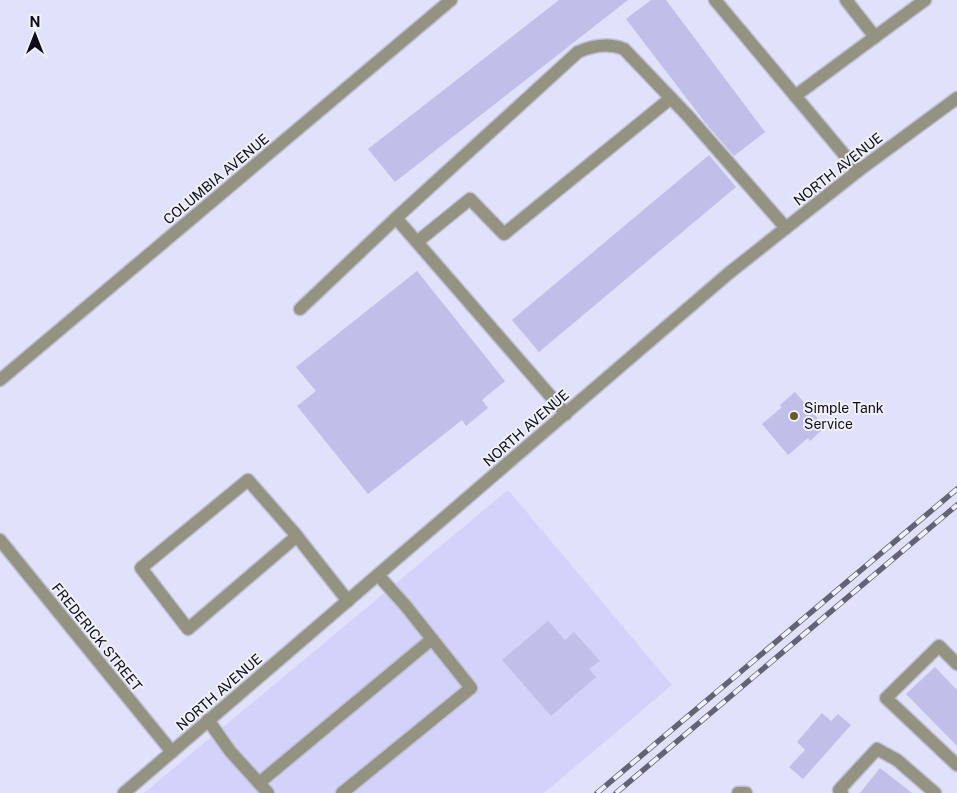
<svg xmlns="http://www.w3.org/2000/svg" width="957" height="793" font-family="'Public Sans',sans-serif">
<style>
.built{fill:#d2d2fa}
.building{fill:#bfbfe9}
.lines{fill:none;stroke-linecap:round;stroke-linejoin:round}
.service-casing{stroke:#bebfd6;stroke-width:15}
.minor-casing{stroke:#bebfd6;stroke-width:15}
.tertiary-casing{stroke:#bebfd6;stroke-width:15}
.service{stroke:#949381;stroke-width:12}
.minor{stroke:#949381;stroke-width:12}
.tertiary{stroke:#949381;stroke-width:12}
.rail-casing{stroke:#646376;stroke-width:5.5}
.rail{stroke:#eff0f8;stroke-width:4;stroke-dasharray:11;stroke-linecap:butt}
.poi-dot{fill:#615e2a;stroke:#eff0f8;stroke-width:2}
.labels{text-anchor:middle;stroke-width:4;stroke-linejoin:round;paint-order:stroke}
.street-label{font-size:14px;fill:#0d0c1a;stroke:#eff0f8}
.poi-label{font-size:14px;fill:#0d0c1a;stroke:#eff0f8;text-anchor:start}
</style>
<rect width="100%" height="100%" fill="#e0e1fa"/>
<path class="built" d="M 508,490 L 672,685 L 544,793 L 144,793 Z"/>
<g class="building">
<path d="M 559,0 L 628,0 L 395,182 L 368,149 Z"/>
<path d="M 651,0 L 666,0 L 765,132 L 734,156 L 707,125 L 626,19 Z"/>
<path d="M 709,155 L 736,187 L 539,352 L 512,320 Z"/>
<path d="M 417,271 L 505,381 L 482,400 L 488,408 L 466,426 L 462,420 L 368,494 L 297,406 L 316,391 L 296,367 Z"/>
<path d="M 795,392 L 825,427 L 810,441 L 808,438 L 788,455 L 762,424 L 782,407 L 780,405 Z"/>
<path d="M 548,621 L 565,640 L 574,632 L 600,661 L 589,669 L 596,677 L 551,716 L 502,660 Z"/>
<path d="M 935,667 L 957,690 L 957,746 L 906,694 Z"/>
<path d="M 822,713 L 831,721 L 838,714 L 851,725 L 803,779 L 789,767 L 805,750 L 797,742 Z"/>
<path d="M 880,768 L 912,793 L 860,793 Z"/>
</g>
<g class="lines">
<defs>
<g id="service">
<path d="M 715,0 L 858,171"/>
<path d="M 846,0 L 875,37"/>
<path d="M 795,96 L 925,0"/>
<path d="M 417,242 L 470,199 L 504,234 L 671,98"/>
<path d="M 300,309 L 396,218"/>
<path d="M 566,414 L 396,218 L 578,52 C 592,46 609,43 624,49 L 688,116 L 786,228"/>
<path d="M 297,536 L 188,629 L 141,568 L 248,480 L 297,536 L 303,544 L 348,601"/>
<path d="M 957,664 L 939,646 L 886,698 L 957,765"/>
<path d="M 208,720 L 230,751 L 268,793"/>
<path d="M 259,783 L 432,639"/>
<path d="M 342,793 L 471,688 L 405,605 L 378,575"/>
<path d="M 738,793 L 746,793"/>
<path d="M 842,793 L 839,790 L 877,749 L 897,760 L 935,793"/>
</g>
<g id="minor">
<path d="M 0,380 L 451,0"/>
<path d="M 0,540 L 172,752"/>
</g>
<path id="tertiary" d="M 124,793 L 729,273 L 858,171 L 957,98"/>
</defs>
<use href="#service" class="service-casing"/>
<use href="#minor" class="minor-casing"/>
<use href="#tertiary" class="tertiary-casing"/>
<use href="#service" class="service"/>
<use href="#minor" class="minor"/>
<use href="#tertiary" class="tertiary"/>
<defs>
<g id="rail">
<path d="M 597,793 L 957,489"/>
<path d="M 616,793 L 957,505"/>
</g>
</defs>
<use href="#rail" class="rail-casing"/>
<use href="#rail" class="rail"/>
</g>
<circle class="poi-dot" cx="794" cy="416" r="5"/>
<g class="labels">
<g class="street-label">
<text transform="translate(838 169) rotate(-38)" y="5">NORTH AVENUE</text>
<text transform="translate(216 179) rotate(-40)" y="5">COLUMBIA AVENUE</text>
<text transform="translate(526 428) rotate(-41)" y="5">NORTH AVENUE</text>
<text transform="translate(97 637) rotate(51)" y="5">FREDERICK STREET</text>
<text transform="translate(219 692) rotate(-41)" y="5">NORTH AVENUE</text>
</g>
<g class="poi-label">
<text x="804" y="413">Simple Tank<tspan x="804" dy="16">Service</tspan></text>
</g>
</g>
<g transform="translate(35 35)" stroke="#eff0f8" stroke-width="4" paint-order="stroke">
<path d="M0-4L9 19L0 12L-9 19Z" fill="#0d0c1a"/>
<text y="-8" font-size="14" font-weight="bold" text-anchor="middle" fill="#0d0c1a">N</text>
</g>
</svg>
